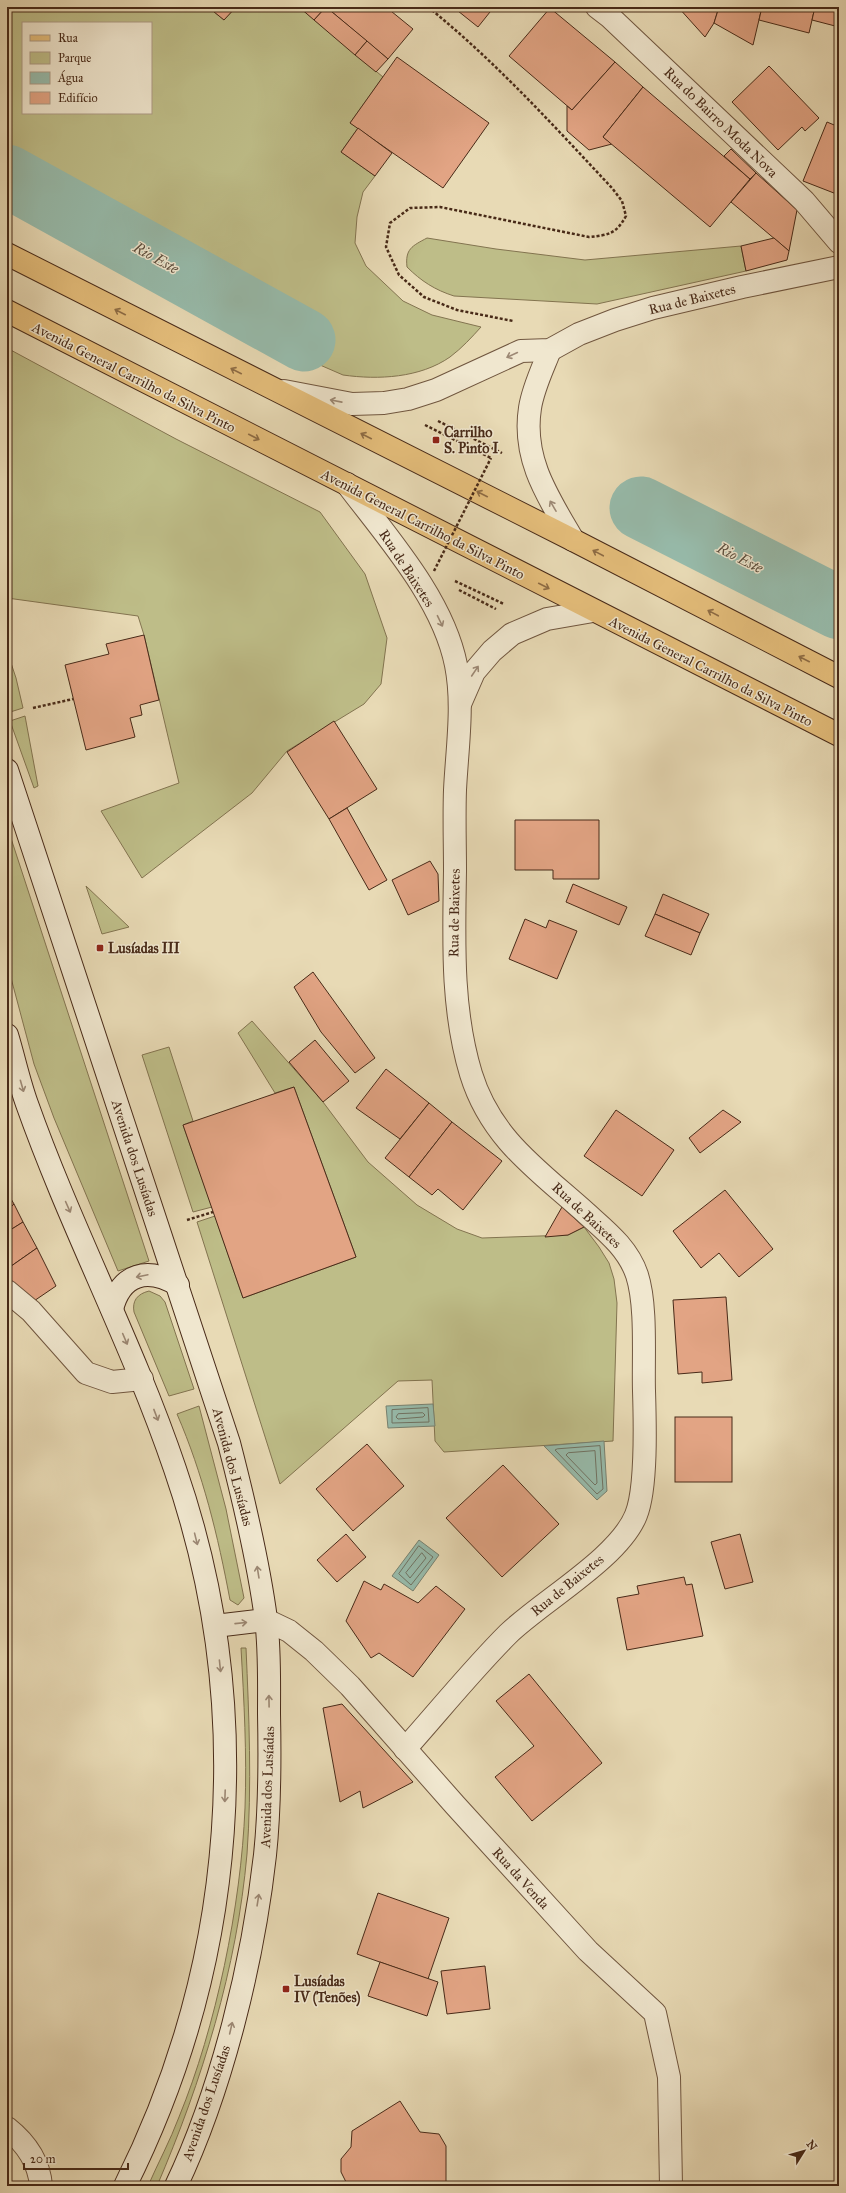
<svg xmlns="http://www.w3.org/2000/svg" width="846" height="2193" font-family="'IM FELL Great Primer',serif">
<style>
.green{fill:#bebd88;stroke:#837450;fill-rule:evenodd}
.water{fill:#97bbab;stroke:#778170}
.lines{fill:none;stroke-linecap:round;stroke-linejoin:round}
.shore{stroke:#707262;stroke-width:1}
.river{stroke:#97bbab;stroke-width:63}
.building{fill:#e2a484;stroke:#482a18}
.street-casing{stroke:#70563f;stroke-width:24}
.secondary-casing{stroke:#482a18;stroke-width:24}
.primary-casing{stroke:#482a18;stroke-width:24}
.path{stroke:#482a18;stroke-width:2.5;stroke-dasharray:3 2;stroke-linecap:butt}
.street{stroke:#f0e7cf;stroke-width:22}
.secondary{stroke:#f0e7cf;stroke-width:22}
.primary{stroke:#e4bd7a;stroke-width:22}
.path-bridge{stroke:#482a18;stroke-width:2.5;stroke-dasharray:3 2;stroke-linecap:butt}
.oneway{stroke:#8e6c44}
.oneway2{stroke:#9c8874}
.poi-dot{fill:#8f2418;stroke:#f0e7cf;stroke-width:1.5}
.labels{text-anchor:middle;stroke-width:3;stroke-linejoin:round;paint-order:stroke}
.street-label{font-size:14px;fill:#482a18;stroke:#f0e7cf}
.poi-label{font-size:14px;font-weight:bold;fill:#482a18;stroke:#f0e7cf;text-anchor:start}
.water-label{font-size:15px;font-style:italic;fill:#5c4e3d;stroke:#f0e7cf}
</style>
<rect width="100%" height="100%" fill="#e8dab5"/>
<filter id="stains"><feTurbulence type="fractalNoise" baseFrequency=".005" numOctaves="4"/><feColorMatrix values="0 0 0 0 .2 0 0 0 0 .09 0 0 0 0 .02 0 0 0 .5 -.17"/></filter>
<radialGradient id="worn" r=".72"><stop offset=".6" stop-color="#630" stop-opacity="0"/><stop offset="1" stop-color="#630" stop-opacity=".3"/></radialGradient>
<g class="green">
<path d="M 7,7 L 208,7 L 224,20 L 236,7 L 299,7 L 383,77 L 350,123 L 358,128 L 341,152 L 375,176 L 363,192 L 357,217 L 355,243 L 366,266 L 403,301 L 432,315 L 481,327 C 472,337 462,348 450,357 C 420,378 378,380 343,375 C 228,325 112,276 7,206 ZM 23,23 L 151,23 L 151,113 L 23,113 Z"/>
<path d="M 427,238 L 496,249 L 585,260 L 741,246 L 746,271 L 597,304 L 454,296 C 435,290 421,281 407,267 C 405,249 412,246 427,238 Z"/>
<path d="M 7,348 L 176,439 L 320,512 L 365,574 L 387,638 L 381,684 L 364,704 L 287,751 L 252,793 L 142,878 L 101,811 L 179,783 L 144,635 L 138,616 L 7,598 Z"/>
<path d="M 7,651 L 16,678 L 23,708 L 7,713 Z"/>
<path d="M 25,716 L 38,786 L 34,788 L 10,721 Z"/>
<path d="M 7,826 L 149,1261 L 118,1271 L 54,1118 L 34,1064 L 7,963 Z"/>
<path d="M 86,886 L 129,927 L 102,934 Z"/>
<path d="M 252,1021 L 323,1102 L 368,1162 L 417,1205 L 457,1229 L 482,1238 L 568,1235 L 584,1227 L 599,1247 L 609,1263 L 614,1279 L 617,1303 L 613,1441 L 444,1452 L 435,1441 L 432,1380 L 398,1381 L 280,1484 L 197,1222 L 215,1216 L 243,1298 L 356,1257 L 294,1087 L 275,1093 L 238,1033 Z"/>
<path d="M 169,1047 L 193,1121 L 183,1125 L 212,1207 L 193,1212 L 142,1055 Z"/>
<path d="M 149,1291 L 160,1296 L 165,1302 L 194,1389 L 169,1396 L 134,1312 C 132,1301 137,1294 149,1291 Z"/>
<path d="M 199,1406 L 226,1509 L 244,1598 L 238,1605 L 230,1600 C 218,1536 203,1474 177,1414 Z"/>
<path d="M 241,1648 L 246,1648 C 249,1716 252,1785 247,1854 C 237,1968 202,2081 157,2186 L 148,2186 C 158,2163 170,2141 179,2117 C 216,2027 241,1906 245,1808 C 247,1754 244,1701 241,1648 Z"/>
</g>
<g class="water">
<path d="M 433,1404 L 435,1426 L 388,1428 L 386,1406 Z"/>
<path d="M 604,1441 L 607,1491 L 597,1500 L 544,1446 Z"/>
<path d="M 419,1540 L 439,1555 L 413,1591 L 392,1576 Z"/>
</g>
<g class="lines">
<g class="shore">
<path d="M 428,1408 L 429,1422 L 392,1423 L 392,1410 Z"/>
<path d="M 423,1413 L 425,1415 L 423,1417 L 398,1419 L 396,1417 L 398,1414 Z"/>
<path d="M 600,1446 L 603,1489 L 597,1494 L 555,1450 L 557,1449 Z"/>
<path d="M 595,1451 L 597,1483 L 595,1485 L 566,1455 L 568,1453 Z"/>
<path d="M 419,1546 L 433,1557 L 411,1585 L 399,1574 Z"/>
<path d="M 422,1553 L 426,1558 L 410,1578 L 406,1573 Z"/>
</g>
<g class="river">
<path d="M 7,176 L 304,340"/>
<path d="M 641,508 L 839,608"/>
</g>
</g>
<g class="building">
<path d="M 208,7 L 236,7 L 224,20 Z"/>
<path d="M 299,7 L 326,7 L 314,20 Z"/>
<path d="M 326,7 L 386,7 L 413,29 L 388,59 Z"/>
<path d="M 326,7 L 367,41 L 355,55 L 314,20 Z"/>
<path d="M 453,7 L 494,7 L 478,27 Z"/>
<path d="M 678,7 L 719,7 L 714,23 L 705,37 Z"/>
<path d="M 719,7 L 762,7 L 753,45 L 714,23 Z"/>
<path d="M 762,7 L 815,7 L 809,33 L 759,20 Z"/>
<path d="M 815,7 L 839,7 L 839,27 L 812,20 Z"/>
<path d="M 550,8 L 615,62 L 572,110 L 509,56 Z"/>
<path d="M 367,41 L 388,59 L 376,72 L 355,55 Z"/>
<path d="M 397,57 L 489,123 L 443,188 L 350,123 Z"/>
<path d="M 615,62 L 643,87 L 603,137 L 612,144 L 589,150 L 567,131 L 567,106 L 572,110 Z"/>
<path d="M 769,66 L 819,118 L 805,131 L 802,127 L 778,150 L 732,102 Z"/>
<path d="M 643,87 L 750,179 L 710,227 L 603,137 Z"/>
<path d="M 827,122 L 839,127 L 839,195 L 803,181 Z"/>
<path d="M 358,128 L 392,153 L 375,176 L 341,152 Z"/>
<path d="M 731,149 L 756,173 L 750,179 L 724,156 Z"/>
<path d="M 756,173 L 797,210 L 789,251 L 731,202 Z"/>
<path d="M 774,238 L 789,251 L 787,260 L 746,271 L 741,246 Z"/>
<path d="M 144,635 L 159,700 L 140,705 L 142,715 L 130,718 L 135,737 L 86,750 L 65,665 L 109,654 L 106,644 Z"/>
<path d="M 334,721 L 377,789 L 329,819 L 287,752 Z"/>
<path d="M 347,808 L 387,880 L 369,890 L 329,819 Z"/>
<path d="M 515,820 L 599,820 L 599,879 L 553,879 L 553,870 L 515,870 Z"/>
<path d="M 430,861 L 438,874 L 439,901 L 408,915 L 392,880 Z"/>
<path d="M 573,884 L 627,907 L 619,925 L 566,902 Z"/>
<path d="M 663,894 L 709,914 L 700,933 L 655,914 Z"/>
<path d="M 655,914 L 700,933 L 691,955 L 645,936 Z"/>
<path d="M 525,919 L 546,928 L 549,920 L 577,931 L 557,979 L 509,959 Z"/>
<path d="M 313,972 L 375,1058 L 355,1073 L 321,1032 L 294,987 Z"/>
<path d="M 315,1040 L 349,1081 L 323,1102 L 289,1062 Z"/>
<path d="M 386,1069 L 429,1103 L 400,1139 L 356,1108 Z"/>
<path d="M 294,1087 L 356,1257 L 243,1298 L 183,1125 Z"/>
<path d="M 429,1103 L 452,1122 L 409,1177 L 385,1158 Z"/>
<path d="M 616,1110 L 674,1150 L 642,1196 L 584,1156 Z"/>
<path d="M 723,1110 L 741,1122 L 700,1153 L 689,1138 Z"/>
<path d="M 452,1122 L 502,1161 L 463,1210 L 438,1189 L 432,1195 L 409,1177 Z"/>
<path d="M 725,1190 L 773,1249 L 739,1277 L 719,1253 L 701,1268 L 673,1231 Z"/>
<path d="M 7,1192 L 14,1204 L 7,1211 Z"/>
<path d="M 14,1204 L 23,1222 L 7,1232 L 7,1211 Z"/>
<path d="M 562,1207 L 584,1227 L 568,1235 L 545,1237 Z"/>
<path d="M 23,1222 L 37,1248 L 7,1269 L 7,1232 Z"/>
<path d="M 37,1248 L 56,1286 L 31,1303 L 7,1280 L 7,1269 Z"/>
<path d="M 726,1297 L 732,1380 L 702,1383 L 702,1372 L 678,1374 L 673,1300 Z"/>
<rect x="675" y="1417" width="57" height="65"/>
<path d="M 367,1444 L 404,1486 L 353,1531 L 316,1489 Z"/>
<path d="M 503,1465 L 559,1524 L 502,1577 L 446,1518 Z"/>
<path d="M 346,1534 L 366,1557 L 337,1582 L 317,1560 Z"/>
<path d="M 740,1534 L 753,1582 L 725,1589 L 711,1542 Z"/>
<path d="M 684,1577 L 686,1585 L 692,1584 L 703,1636 L 627,1650 L 617,1598 L 639,1594 L 637,1586 Z"/>
<path d="M 364,1581 L 381,1590 L 384,1584 L 418,1603 L 436,1586 L 465,1609 L 413,1677 L 379,1653 L 371,1658 L 346,1621 Z"/>
<path d="M 529,1674 L 602,1763 L 532,1821 L 495,1777 L 534,1746 L 496,1701 Z"/>
<path d="M 342,1704 L 413,1782 L 363,1808 L 360,1791 L 340,1802 L 323,1708 Z"/>
<path d="M 378,1893 L 449,1918 L 428,1979 L 357,1954 Z"/>
<path d="M 380,1962 L 438,1982 L 427,2016 L 368,1996 Z"/>
<path d="M 485,1966 L 490,2009 L 447,2014 L 441,1971 Z"/>
<path d="M 400,2101 L 420,2132 L 439,2134 L 446,2146 L 446,2186 L 348,2186 L 341,2172 L 341,2159 L 351,2147 L 352,2131 Z"/>
</g>
<g class="lines">
<defs>
<g id="street">
<path d="M 597,7 L 610,17 L 804,201 L 839,242"/>
<path d="M 550,350 C 543,368 533,388 530,408 C 522,459 548,497 573,540"/>
<path d="M 284,391 L 352,404 L 384,403 L 408,399 L 436,390 L 521,351 L 550,350 L 579,334 L 615,320 L 653,308 L 742,287 L 839,267"/>
<path d="M 347,484 C 387,537 443,599 456,665 C 464,705 457,749 455,790 C 454,817 455,844 455,871 C 454,939 451,1008 471,1074 C 491,1139 538,1170 586,1213 C 606,1231 628,1248 637,1275 C 647,1306 643,1358 644,1391 C 645,1423 647,1488 636,1515 C 619,1558 542,1601 508,1634 C 472,1670 439,1711 405,1749"/>
<path d="M 460,704 L 474,672 L 492,651 L 512,634 L 547,619 L 593,611"/>
<path d="M 7,1291 L 31,1311 L 86,1373 L 112,1382 L 142,1379"/>
<path d="M 266,1620 L 289,1631 L 314,1651 L 350,1686 L 455,1805 L 588,1951 L 655,2013 L 669,2077 L 671,2186"/>
<path d="M 7,2128 C 26,2143 39,2161 41,2186"/>
</g>
<g id="secondary">
<path d="M 7,770 L 229,1443 C 244,1501 258,1559 266,1619 C 270,1650 269,1683 269,1714 C 270,1761 270,1808 265,1855 C 253,1962 222,2089 176,2186"/>
<path d="M 7,1035 C 14,1058 19,1082 27,1104 C 71,1228 133,1345 175,1469 C 257,1706 237,1962 125,2186"/>
<path d="M 112,1309 C 121,1273 148,1267 178,1285"/>
<path d="M 215,1626 L 266,1620"/>
</g>
<g id="primary">
<path d="M 7,254 L 573,540 L 839,677"/>
<path d="M 7,311 L 839,735"/>
</g>
</defs>
<use href="#street" class="street-casing"/>
<use href="#secondary" class="secondary-casing"/>
<use href="#primary" class="primary-casing"/>
<g class="path">
<path d="M 428,7 C 495,61 553,125 612,188 L 622,201 L 626,216 C 616,234 609,235 589,237 L 440,207 L 410,208 L 390,223 L 386,247 L 399,275 L 424,297 L 457,310 L 513,321"/>
<path d="M 438,421 L 502,453"/>
<path d="M 425,425 L 491,458"/>
<path d="M 455,581 L 504,604"/>
<path d="M 459,590 L 496,609"/>
<path d="M 33,708 L 73,699"/>
<path d="M 187,1220 L 213,1212"/>
</g>
<use href="#street" class="street"/>
<use href="#secondary" class="secondary"/>
<use href="#primary" class="primary"/>
<path class="path-bridge" d="M 434,571 L 491,458"/>
</g>
<defs><path id="oneway-shaft" d="M-6 0H5M1.5-3L5.5 0L1.5 3" fill="none" stroke-width="1.6" stroke-linecap="round" stroke-linejoin="round"/></defs>
<g class="oneway">
<use href="#oneway-shaft" transform="translate(120 312) rotate(-153)"/>
<use href="#oneway-shaft" transform="translate(236 371) rotate(-153)"/>
<use href="#oneway-shaft" transform="translate(366 436) rotate(-153)"/>
<use href="#oneway-shaft" transform="translate(254 437) rotate(27)"/>
<use href="#oneway-shaft" transform="translate(482 494) rotate(-153)"/>
<use href="#oneway-shaft" transform="translate(598 553) rotate(-152)"/>
<use href="#oneway-shaft" transform="translate(544 586) rotate(27)"/>
<use href="#oneway-shaft" transform="translate(713 613) rotate(-152)"/>
<use href="#oneway-shaft" transform="translate(804 659) rotate(-153)"/>
</g>
<g class="oneway2">
<use href="#oneway-shaft" transform="translate(512 355) rotate(155)"/>
<use href="#oneway-shaft" transform="translate(336 401) rotate(-169)"/>
<use href="#oneway-shaft" transform="translate(553 506) rotate(-120)"/>
<use href="#oneway-shaft" transform="translate(440 621) rotate(64)"/>
<use href="#oneway-shaft" transform="translate(475 671) rotate(-56)"/>
<use href="#oneway-shaft" transform="translate(22 1086) rotate(74)"/>
<use href="#oneway-shaft" transform="translate(68 1207) rotate(66)"/>
<use href="#oneway-shaft" transform="translate(142 1276) rotate(168)"/>
<use href="#oneway-shaft" transform="translate(125 1339) rotate(67)"/>
<use href="#oneway-shaft" transform="translate(156 1415) rotate(69)"/>
<use href="#oneway-shaft" transform="translate(196 1539) rotate(76)"/>
<use href="#oneway-shaft" transform="translate(258 1572) rotate(-99)"/>
<use href="#oneway-shaft" transform="translate(241 1623) rotate(-6)"/>
<use href="#oneway-shaft" transform="translate(220 1666) rotate(84)"/>
<use href="#oneway-shaft" transform="translate(269 1701) rotate(-91)"/>
<use href="#oneway-shaft" transform="translate(225 1796) rotate(92)"/>
<use href="#oneway-shaft" transform="translate(258 1900) rotate(-81)"/>
<use href="#oneway-shaft" transform="translate(231 2028) rotate(-77)"/>
</g>
<g class="poi-dot">
<rect x="432" y="436" width="8" height="8" rx="2"/>
<rect x="96" y="944" width="8" height="8" rx="2"/>
<rect x="282" y="1985" width="8" height="8" rx="2"/>
</g>
<g class="labels">
<g class="street-label">
<text transform="translate(721 122) rotate(44)" y="5">Rua do Bairro Moda Nova</text>
<text transform="translate(692 299) rotate(-14)" y="5">Rua de Baixetes</text>
<text transform="translate(134 377) rotate(27)" y="5">Avenida General Carrilho da Silva Pinto</text>
<text transform="translate(423 524) rotate(27)" y="5">Avenida General Carrilho da Silva Pinto</text>
<text transform="translate(407 568) rotate(57)" y="5">Rua de Baixetes</text>
<text transform="translate(711 671) rotate(27)" y="5">Avenida General Carrilho da Silva Pinto</text>
<text transform="translate(454 913) rotate(-89)" y="5">Rua de Baixetes</text>
<text transform="translate(135 1158) rotate(72)" y="5">Avenida dos Lusíadas</text>
<text transform="translate(587 1215) rotate(43)" y="5">Rua de Baixetes</text>
<text transform="translate(233 1467) rotate(75)" y="5">Avenida dos Lusíadas</text>
<text transform="translate(567 1585) rotate(-39)" y="5">Rua de Baixetes</text>
<text transform="translate(267 1787) rotate(-88)" y="5">Avenida dos Lusíadas</text>
<text transform="translate(521 1878) rotate(48)" y="5">Rua da Venda</text>
<text transform="translate(206 2103) rotate(-71)" y="5">Avenida dos Lusíadas</text>
</g>
<g class="poi-label">
<text x="444" y="437">Carrilho<tspan x="444" dy="16">S. Pinto I</tspan></text>
<text x="108" y="953">Lusíadas III</text>
<text x="294" y="1986">Lusíadas<tspan x="294" dy="16">IV (Tenões)</tspan></text>
</g>
<g class="water-label">
<text transform="translate(156 258) rotate(29)" y="5">Rio Este</text>
<text transform="translate(740 558) rotate(27)" y="5">Rio Este</text>
</g>
</g>
<rect width="846" height="2193" fill="none" stroke="#e8dab5" stroke-width="24"/>
<rect x="8" y="8" width="830" height="2177" fill="none" stroke="#482a18" stroke-width="2"/>
<rect x="12" y="12" width="822" height="2169" fill="none" stroke="#482a18"/>
<rect x="22" y="22" width="130" height="92" fill="#f0e7cf" stroke="#ad9b86"/>
<rect x="30" y="35" width="20" height="6" fill="#e4bd7a" stroke="#ad9b86"/>
<text x="58" y="42" font-size="12" fill="#482a18">Rua</text>
<rect x="30" y="52" width="20" height="12" fill="#bebd88" stroke="#ad9b86"/>
<text x="58" y="62" font-size="12" fill="#482a18">Parque</text>
<rect x="30" y="72" width="20" height="12" fill="#97bbab" stroke="#ad9b86"/>
<text x="58" y="82" font-size="12" fill="#482a18">Água</text>
<rect x="30" y="92" width="20" height="12" fill="#e2a484" stroke="#ad9b86"/>
<text x="58" y="102" font-size="12" fill="#482a18">Edifício</text>
<g transform="translate(804 2151) rotate(53)" stroke="#f0e7cf" stroke-width="3" paint-order="stroke">
<path d="M0-3L7 15L0 10L-7 15Z" fill="#482a18"/>
<text y="-6" font-size="11" font-weight="bold" text-anchor="middle" fill="#482a18">N</text>
</g>
<path d="M24 2163v6h104v-6" fill="none" stroke="#482a18" stroke-width="2"/>
<text x="30" y="2163" font-size="12" fill="#482a18" stroke="#f0e7cf" stroke-width="3" paint-order="stroke">20 m</text>
<rect width="100%" height="100%" filter="url(#stains)"/>
<rect width="100%" height="100%" fill="url(#worn)"/>
</svg>
